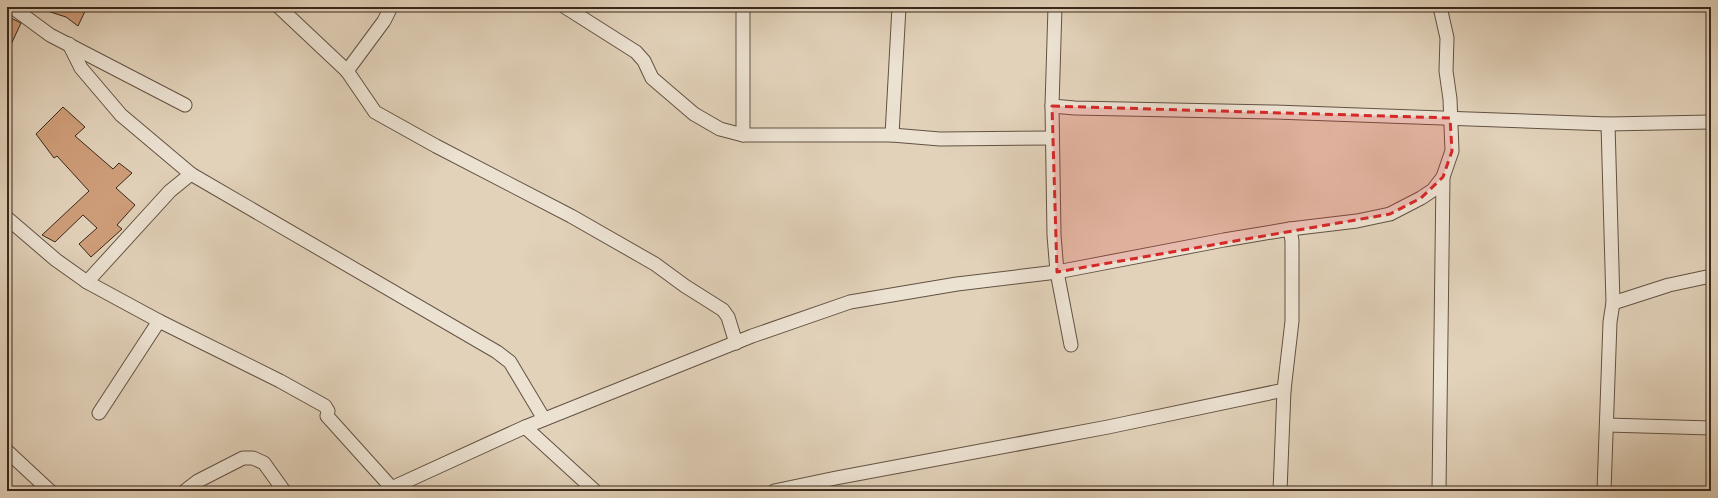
<svg xmlns="http://www.w3.org/2000/svg" width="1718" height="498" font-family="Cardo,serif">
<style>
.building{fill:#ce9d79;stroke:#39281b}
.lines{fill:none;stroke-linecap:round;stroke-linejoin:round}
.street-casing{stroke:#635243;stroke-width:15}
.street{stroke:#ece2d2;stroke-width:13}
.marked{fill:#d62828;fill-opacity:0.2;stroke:#d62828;stroke-width:3;stroke-dasharray:8 5;stroke-linejoin:round}
</style>
<rect width="100%" height="100%" fill="#e2d2ba"/>
<filter id="stains"><feTurbulence type="fractalNoise" baseFrequency=".005" numOctaves="4"/><feColorMatrix values="0 0 0 0 .2 0 0 0 0 .09 0 0 0 0 .02 0 0 0 .5 -.17"/></filter>
<radialGradient id="worn" r=".72"><stop offset=".6" stop-color="#630" stop-opacity="0"/><stop offset="1" stop-color="#630" stop-opacity=".3"/></radialGradient>
<g class="building">
<path d="M 41,7 L 87,7 L 78,26 L 66,17 L 41,9 Z"/>
<path d="M 7,16 L 21,23 L 7,53 Z"/>
<path d="M 63,107 L 85,127 L 75,136 L 113,169 L 119,163 L 132,173 L 116,188 L 135,205 L 117,225 L 122,229 L 91,257 L 79,244 L 97,228 L 83,215 L 55,242 L 42,235 L 89,191 L 57,156 L 54,158 L 36,134 Z"/>
</g>
<g class="lines">
<defs>
<g id="street">
<path d="M 12,7 L 50,35 L 185,105"/>
<path d="M 279,7 L 347,71"/>
<path d="M 391,7 L 384,21 L 347,71 L 375,112 L 436,146 L 571,216 L 655,264 L 685,286 L 723,310 L 728,317 L 736,343"/>
<path d="M 565,7 L 636,52 L 644,61 L 652,78 L 694,114 L 720,129 L 743,135"/>
<path d="M 743,7 L 743,135 L 892,135 L 940,139 L 1052,138"/>
<path d="M 1055,7 L 1052,106 L 1054,235 L 1057,272 L 1071,345"/>
<path d="M 69,44 L 81,68 L 121,115 L 191,174 L 170,191 L 87,282"/>
<path d="M 1052,106 L 1075,108 L 1275,112 L 1608,124 L 1711,122"/>
<path d="M 1608,124 L 1613,303"/>
<path d="M 892,135 L 899,7"/>
<path d="M 191,174 L 497,352 L 510,362 L 544,419"/>
<path d="M 7,218 L 56,260 L 87,282 L 159,321 L 280,381 L 325,406 L 328,411 L 327,416 L 391,487"/>
<path d="M 99,413 L 159,321"/>
<path d="M 1607,425 L 1711,428"/>
<path d="M 525,427 L 595,491"/>
<path d="M 7,451 L 50,491"/>
<path d="M 185,491 L 198,481 L 243,458 L 253,458 L 264,463 L 284,491"/>
<path d="M 385,491 L 525,427 L 752,336 L 850,302 L 957,284 L 1057,272 L 1224,240 L 1290,229 L 1357,221 L 1390,214 L 1421,198 L 1433,190 L 1443,177 L 1452,151 L 1450,99 L 1446,71 L 1447,38 L 1440,7"/>
<path d="M 774,491 L 836,478 L 1108,427 L 1284,390"/>
<path d="M 1280,491 L 1284,390 L 1292,321 L 1292,241 L 1290,229"/>
<path d="M 1439,491 L 1443,177"/>
<path d="M 1604,491 L 1610,322 L 1613,303 L 1669,285 L 1711,276"/>
</g>
</defs>
<use href="#street" class="street-casing"/>
<use href="#street" class="street"/>
</g>
<path class="marked" d="M 1052,106 L 1450,118 L 1452,151 L 1443,177 L 1421,198 L 1390,214 L 1057,272 Z"/>
<rect width="1718" height="498" fill="none" stroke="#e2d2ba" stroke-width="24"/>
<rect x="8" y="8" width="1702" height="482" fill="none" stroke="#39281b" stroke-width="2"/>
<rect x="12" y="12" width="1694" height="474" fill="none" stroke="#39281b"/>
<rect width="100%" height="100%" filter="url(#stains)"/>
<rect width="100%" height="100%" fill="url(#worn)"/>
</svg>
